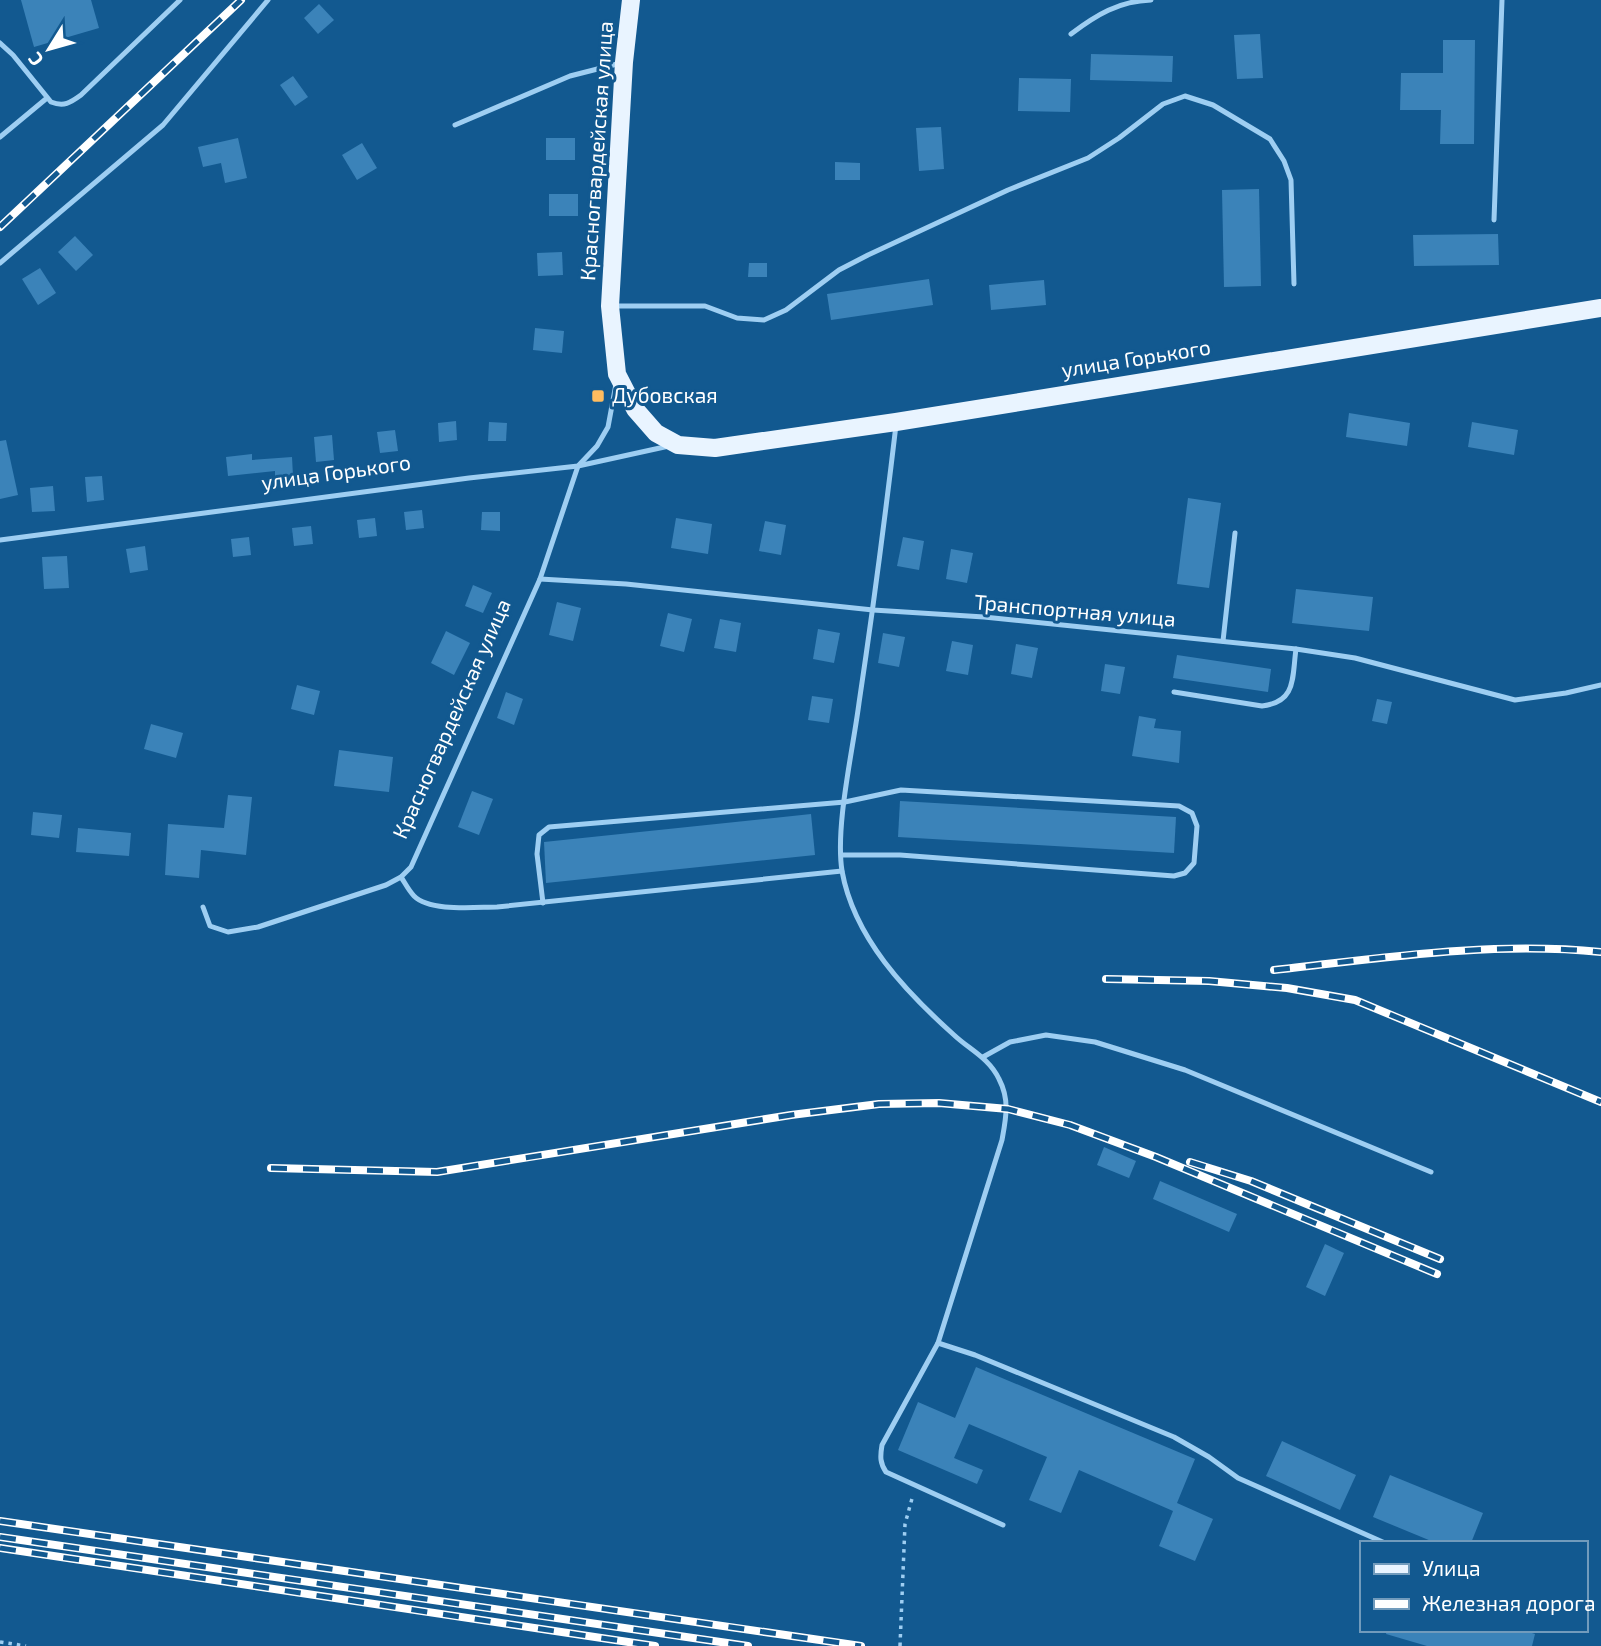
<svg xmlns="http://www.w3.org/2000/svg" width="1601" height="1646" font-family="'Exo 2',sans-serif">
<style>
.building{fill:#3b83b9}
.lines{fill:none;stroke-linecap:round;stroke-linejoin:round}
.path{stroke:#9ecef2;stroke-width:3.5;stroke-dasharray:3.5 5;stroke-linecap:butt}
.lane{stroke:#9ecef2;stroke-width:5}
.primary{stroke:#e9f4ff;stroke-width:18}
.rail-casing{stroke:#fff;stroke-width:8}
.rail{stroke:#125990;stroke-width:5;stroke-dasharray:16;stroke-linecap:butt}
.poi-dot{fill:#ffbc5f;stroke:#125990;stroke-width:2.5}
.labels{text-anchor:middle;stroke-width:6;stroke-linejoin:round;paint-order:stroke}
.street-label{font-size:21px;fill:#fff;stroke:#125990}
.poi-label{font-size:21px;fill:#fff;stroke:#125990;text-anchor:start}
</style>
<rect width="100%" height="100%" fill="#125990"/>
<g class="building">
<path d="M 21,0 L 91,0 L 99,28 L 34,47 Z"/>
<path d="M 319,4 L 334,20 L 318,34 L 304,18 Z"/>
<path d="M 1260,34 L 1263,78 L 1237,79 L 1234,35 Z"/>
<path d="M 1443,40 L 1475,40 L 1474,144 L 1440,144 L 1441,110 L 1400,110 L 1401,73 L 1443,73 Z"/>
<path d="M 1091,54 L 1173,56 L 1172,82 L 1090,80 Z"/>
<path d="M 293,76 L 308,97 L 295,106 L 280,85 Z"/>
<path d="M 1019,78 L 1071,79 L 1070,112 L 1018,111 Z"/>
<path d="M 941,127 L 944,169 L 919,171 L 916,128 Z"/>
<path d="M 238,138 L 247,178 L 225,183 L 221,163 L 203,167 L 198,147 Z"/>
<rect x="546" y="138" width="29" height="22"/>
<path d="M 362,143 L 377,168 L 357,180 L 342,155 Z"/>
<path d="M 835,162 L 860,163 L 860,180 L 835,180 Z"/>
<path d="M 1259,189 L 1261,286 L 1224,287 L 1222,190 Z"/>
<rect x="549" y="194" width="29" height="22"/>
<path d="M 1498,234 L 1499,265 L 1414,266 L 1413,235 Z"/>
<path d="M 75,236 L 93,255 L 76,271 L 58,252 Z"/>
<path d="M 562,252 L 563,275 L 538,276 L 537,253 Z"/>
<path d="M 749,263 L 767,263 L 767,277 L 748,277 Z"/>
<path d="M 40,268 L 56,293 L 38,305 L 22,279 Z"/>
<path d="M 929,279 L 933,305 L 831,320 L 827,294 Z"/>
<path d="M 1044,280 L 1046,305 L 991,310 L 989,285 Z"/>
<path d="M 535,328 L 564,331 L 562,353 L 533,350 Z"/>
<path d="M 1349,413 L 1410,423 L 1407,446 L 1346,437 Z"/>
<path d="M 456,421 L 457,440 L 439,442 L 438,423 Z"/>
<path d="M 489,422 L 507,423 L 506,441 L 488,441 Z"/>
<path d="M 1472,422 L 1518,430 L 1514,455 L 1468,447 Z"/>
<path d="M 395,430 L 398,451 L 380,453 L 377,432 Z"/>
<path d="M 332,435 L 334,460 L 316,462 L 314,437 Z"/>
<path d="M 6,440 L 18,495 L 0,499 L 0,441 Z"/>
<path d="M 252,454 L 252,460 L 292,457 L 293,476 L 275,477 L 275,471 L 228,476 L 226,457 Z"/>
<path d="M 102,476 L 104,500 L 87,502 L 85,477 Z"/>
<path d="M 53,486 L 55,511 L 32,512 L 30,488 Z"/>
<path d="M 1188,498 L 1221,503 L 1209,588 L 1177,584 Z"/>
<path d="M 422,510 L 424,528 L 406,530 L 404,512 Z"/>
<path d="M 482,512 L 500,512 L 500,531 L 481,530 Z"/>
<path d="M 375,518 L 377,536 L 359,538 L 357,520 Z"/>
<path d="M 676,518 L 712,524 L 708,554 L 671,548 Z"/>
<path d="M 765,521 L 786,525 L 781,555 L 759,551 Z"/>
<path d="M 311,526 L 313,544 L 294,546 L 292,528 Z"/>
<path d="M 249,537 L 251,555 L 233,557 L 231,539 Z"/>
<path d="M 903,537 L 924,541 L 919,570 L 897,566 Z"/>
<path d="M 145,546 L 148,570 L 130,573 L 126,549 Z"/>
<path d="M 951,549 L 973,553 L 967,583 L 946,579 Z"/>
<path d="M 67,556 L 69,588 L 44,589 L 42,557 Z"/>
<path d="M 473,585 L 492,593 L 483,613 L 465,606 Z"/>
<path d="M 1296,589 L 1373,597 L 1369,631 L 1292,623 Z"/>
<path d="M 557,602 L 581,608 L 573,641 L 549,635 Z"/>
<path d="M 668,613 L 692,619 L 684,652 L 660,646 Z"/>
<path d="M 720,619 L 741,623 L 736,652 L 714,648 Z"/>
<path d="M 818,629 L 840,633 L 834,663 L 813,659 Z"/>
<path d="M 446,631 L 470,643 L 454,675 L 431,663 Z"/>
<path d="M 883,633 L 905,637 L 899,667 L 878,663 Z"/>
<path d="M 952,641 L 973,645 L 968,675 L 946,671 Z"/>
<path d="M 1016,644 L 1038,648 L 1032,678 L 1011,674 Z"/>
<path d="M 1177,655 L 1271,669 L 1268,692 L 1173,678 Z"/>
<path d="M 1105,664 L 1125,667 L 1120,694 L 1101,691 Z"/>
<path d="M 297,685 L 320,691 L 314,715 L 291,709 Z"/>
<path d="M 506,692 L 523,699 L 514,725 L 497,718 Z"/>
<path d="M 812,696 L 833,699 L 829,723 L 808,720 Z"/>
<path d="M 1377,699 L 1392,702 L 1387,724 L 1372,721 Z"/>
<path d="M 1139,716 L 1156,719 L 1154,728 L 1181,731 L 1179,763 L 1132,756 Z"/>
<path d="M 151,724 L 183,733 L 176,758 L 144,749 Z"/>
<path d="M 339,750 L 393,757 L 389,792 L 334,786 Z"/>
<path d="M 472,791 L 493,799 L 479,835 L 458,827 Z"/>
<path d="M 228,795 L 252,797 L 246,855 L 201,850 L 199,878 L 165,875 L 168,824 L 224,828 Z"/>
<path d="M 900,801 L 1176,817 L 1174,853 L 898,837 Z"/>
<path d="M 33,812 L 62,815 L 59,838 L 31,835 Z"/>
<path d="M 811,814 L 815,855 L 546,883 L 544,842 Z"/>
<path d="M 78,828 L 131,833 L 129,856 L 76,852 Z"/>
<path d="M 1104,1147 L 1136,1161 L 1129,1178 L 1097,1165 Z"/>
<path d="M 1160,1181 L 1237,1214 L 1229,1232 L 1153,1199 Z"/>
<path d="M 1325,1244 L 1344,1253 L 1325,1296 L 1306,1287 Z"/>
<path d="M 976,1367 L 1195,1459 L 1177,1503 L 1213,1519 L 1195,1561 L 1159,1546 L 1173,1511 L 1079,1470 L 1061,1513 L 1029,1500 L 1047,1457 L 969,1424 L 954,1458 L 983,1470 L 977,1484 L 898,1450 L 918,1402 L 955,1418 Z"/>
<path d="M 1282,1441 L 1356,1475 L 1340,1510 L 1266,1476 Z"/>
<path d="M 1390,1475 L 1483,1513 L 1471,1543 L 1436,1543 L 1373,1517 Z"/>
<path d="M 1387,1630 L 1522,1630 L 1535,1634 L 1532,1646 L 1427,1646 L 1386,1634 Z"/>
</g>
<g class="lines">
<g class="path">
<path d="M 0,1642 L 26,1646"/>
<path d="M 900,1646 L 905,1524 L 913,1495"/>
</g>
<g class="lane">
<path d="M 1071,34 C 1096,15 1119,1 1151,0"/>
<path d="M 0,43 L 13,55 L 51,102 C 64,107 70,103 81,95 L 180,0"/>
<path d="M 455,125 L 570,76 L 621,63"/>
<path d="M 0,137 L 47,98"/>
<path d="M 1494,220 L 1502,0"/>
<path d="M 0,263 L 163,125 L 268,0"/>
<path d="M 613,306 L 705,306 L 737,318 L 764,320 L 786,310 L 839,270 L 868,255 L 1008,190 L 1088,158 L 1119,138 L 1163,104 L 1185,96 L 1213,105 L 1270,139 L 1284,161 L 1291,180 L 1294,284"/>
<path d="M 896,425 C 885,518 873,610 859,703 C 853,750 835,826 842,871 C 854,938 906,992 954,1035 C 970,1050 989,1058 999,1079 C 1010,1100 1006,1118 1002,1140 L 938,1343 L 882,1445 C 880,1457 880,1463 886,1472 L 1003,1525"/>
<path d="M 0,540 L 469,478 L 578,466 L 669,446"/>
<path d="M 540,579 L 626,584 L 873,610 L 984,617 L 1296,649 L 1355,658 L 1515,700 L 1566,693 L 1601,685"/>
<path d="M 1223,641 L 1235,533"/>
<path d="M 1174,692 L 1262,706 C 1297,702 1292,677 1296,649"/>
<path d="M 401,877 C 405,883 409,891 414,896 C 430,912 475,907 497,907 L 842,871"/>
<path d="M 543,903 L 537,854 L 539,835 L 549,827 L 845,802 L 901,790 L 1179,806 L 1192,813 L 1197,826 L 1194,863 L 1185,873 L 1174,876 L 900,855 L 842,855"/>
<path d="M 203,907 L 210,926 L 228,932 L 258,927 L 386,885 L 401,877 L 411,867 L 540,579 L 578,466 L 597,446 L 608,427 L 616,384"/>
<path d="M 983,1057 L 1010,1042 L 1046,1035 L 1095,1042 L 1185,1070 L 1431,1172"/>
<path d="M 938,1343 L 975,1355 L 1174,1437 L 1209,1457 L 1238,1478 L 1385,1543"/>
</g>
<path class="primary" d="M 631,0 L 624,62 L 610,306 L 617,374 L 635,409 L 656,433 L 678,445 L 715,448 L 896,422 L 1601,308"/>
<defs>
<g id="rail">
<path d="M 0,227 L 241,0"/>
<path d="M 1274,970 C 1382,958 1492,941 1601,952"/>
<path d="M 1106,979 L 1209,981 L 1287,988 L 1355,1000 L 1601,1102"/>
<path d="M 1190,1162 L 1251,1181 L 1440,1259"/>
<path d="M 271,1168 L 437,1172 L 791,1115 L 879,1104 L 939,1103 L 1008,1109 L 1070,1125 L 1156,1157 L 1437,1274"/>
<path d="M 0,1521 L 861,1646"/>
<path d="M 0,1537 L 748,1646"/>
<path d="M 0,1548 L 655,1646"/>
</g>
</defs>
<use href="#rail" class="rail-casing"/>
<use href="#rail" class="rail"/>
</g>
<rect class="poi-dot" x="591" y="389" width="14" height="14" rx="3.5"/>
<g class="labels">
<g class="street-label">
<text transform="translate(597 151) rotate(-86)" y="7">Красногвардейская улица</text>
<text transform="translate(1136 359) rotate(-9)" y="7">улица Горького</text>
<text transform="translate(336 473) rotate(-8)" y="7">улица Горького</text>
<text transform="translate(1075 611) rotate(5)" y="7">Транспортная улица</text>
<text transform="translate(452 719) rotate(-66)" y="7">Красногвардейская улица</text>
</g>
<g class="poi-label">
<text x="612" y="403">Дубовская</text>
</g>
</g>
<rect x="1360" y="1541" width="228" height="91" fill="#125990" stroke="#719bbc" stroke-width="2"/>
<rect x="1374" y="1564" width="35" height="10" fill="#e9f4ff" stroke="#719bbc" stroke-width="2"/>
<text x="1422" y="1576" font-size="21" fill="#ffffff">Улица</text>
<rect x="1374" y="1599" width="35" height="10" fill="#ffffff" stroke="#719bbc" stroke-width="2"/>
<text x="1422" y="1611" font-size="21" fill="#ffffff">Железная дорога</text>
<g transform="translate(49 49) rotate(233)" stroke="#125990" stroke-width="5" paint-order="stroke">
<path d="M0-5L12 26L0 18L-12 26Z" fill="#ffffff"/>
<text y="-10" font-size="19" font-weight="bold" text-anchor="middle" fill="#ffffff">С</text>
</g>
</svg>
